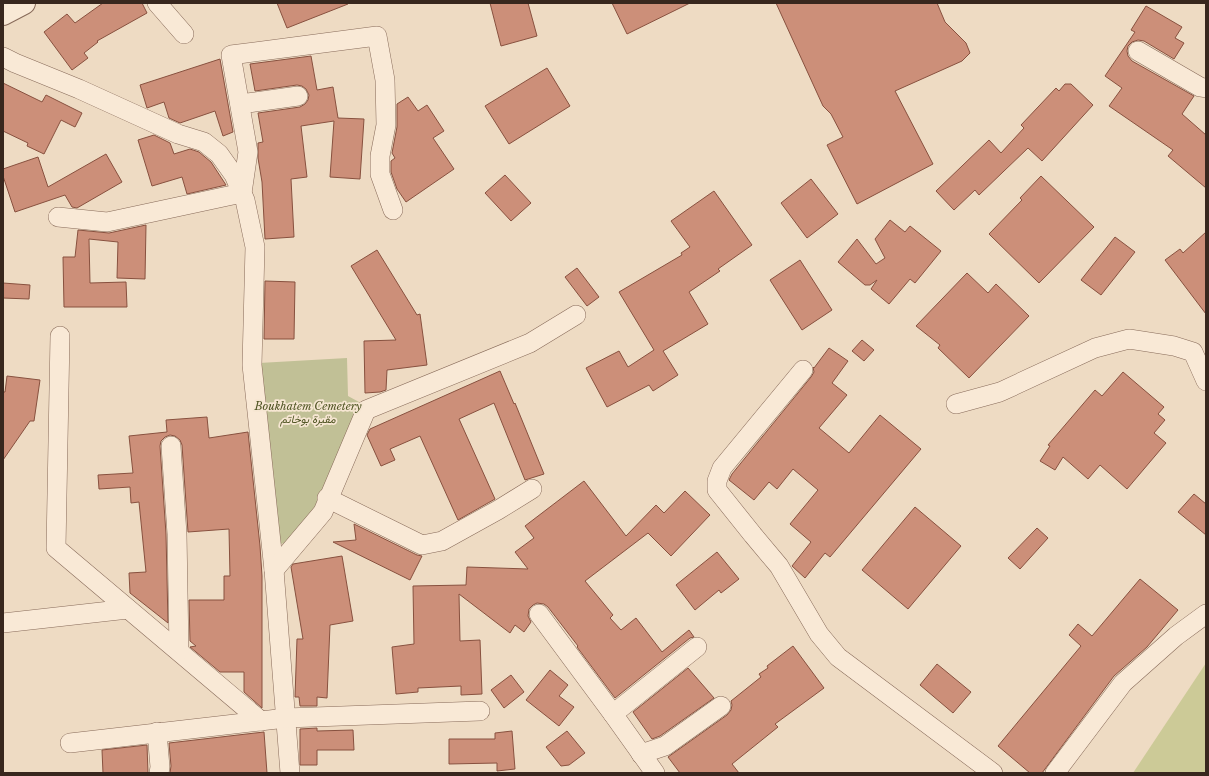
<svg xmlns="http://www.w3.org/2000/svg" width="1209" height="776" font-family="'Libre Baskerville',Vazirmatn,serif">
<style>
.green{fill:#ccca97}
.cemetery{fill:#c1c096}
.building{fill:#cc8f79;stroke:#88513f}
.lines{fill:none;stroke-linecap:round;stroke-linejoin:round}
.minor-casing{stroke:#886b5a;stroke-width:20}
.tertiary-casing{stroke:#886b5a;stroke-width:24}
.minor{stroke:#f9e9d6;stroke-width:19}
.tertiary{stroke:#f9e9d6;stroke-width:22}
.labels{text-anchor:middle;stroke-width:3.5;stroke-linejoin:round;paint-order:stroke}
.park-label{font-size:11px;font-style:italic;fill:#505524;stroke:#f6e6d2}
</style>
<rect width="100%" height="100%" fill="#eedbc3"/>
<path class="green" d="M 1206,663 L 1206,773 L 1133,773 Z"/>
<path class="cemetery" d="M 347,358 L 348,396 L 359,402 L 315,508 L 287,543 L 279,544 L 259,363 Z"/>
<g class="building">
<path d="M 103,3 L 142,3 L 147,13 L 97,41 L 98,42 L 84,53 L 88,58 L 72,70 L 44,32 L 67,14 L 75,23 Z"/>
<path d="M 277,3 L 348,3 L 348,4 L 287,28 Z"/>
<path d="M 490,3 L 528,3 L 537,36 L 501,46 Z"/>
<path d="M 612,3 L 690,3 L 627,34 Z"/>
<path d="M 776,3 L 937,3 L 945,22 L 966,43 L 970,53 L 962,61 L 895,91 L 933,164 L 857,204 L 827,145 L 843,137 L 831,114 L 823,106 Z"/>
<path d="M 1146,6 L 1182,27 L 1175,38 L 1184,43 L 1174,59 L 1144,41 L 1138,40 L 1132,42 L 1128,46 L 1127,51 L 1128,56 L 1132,61 L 1194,96 L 1182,114 L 1206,135 L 1206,188 L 1168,156 L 1173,150 L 1109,106 L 1122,88 L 1105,76 L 1135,32 L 1131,30 Z"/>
<path d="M 311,56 L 317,90 L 333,87 L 338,118 L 364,119 L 360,179 L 330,177 L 334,121 L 301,126 L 307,177 L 291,179 L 294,237 L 265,239 L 262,182 L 258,158 L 258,143 L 263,142 L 258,113 L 300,107 L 305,104 L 308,100 L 309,95 L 306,89 L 302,86 L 297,85 L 255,91 L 250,64 Z"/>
<path d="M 220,59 L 233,132 L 223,136 L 215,111 L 180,123 L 169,118 L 164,102 L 147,108 L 140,85 Z"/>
<path d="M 547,68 L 570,106 L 509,144 L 485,106 Z"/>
<path d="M 3,83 L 42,102 L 46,95 L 82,113 L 75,127 L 61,120 L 44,154 L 27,146 L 28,143 L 3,131 Z"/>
<path d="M 1065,84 L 1071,84 L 1093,105 L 1042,161 L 1028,148 L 979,195 L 975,190 L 954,210 L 936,191 L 989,140 L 1001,153 L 1024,128 L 1021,125 L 1056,88 L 1059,91 Z"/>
<path d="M 408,97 L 418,111 L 427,105 L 444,131 L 433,138 L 454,169 L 406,202 L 397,189 L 391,172 L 391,161 L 395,158 L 392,153 L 397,127 L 397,104 Z"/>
<path d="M 154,135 L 170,143 L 174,154 L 190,149 L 199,152 L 211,162 L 226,185 L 187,194 L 182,177 L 152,186 L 138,140 Z"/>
<path d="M 106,154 L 122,182 L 77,208 L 72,207 L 65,195 L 15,212 L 3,176 L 3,169 L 38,157 L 48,187 Z"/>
<path d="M 505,175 L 531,203 L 511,221 L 485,193 Z"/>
<path d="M 1041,176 L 1094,227 L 1039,283 L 989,234 L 1022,200 L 1020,198 Z"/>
<path d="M 811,179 L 838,214 L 807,238 L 781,203 Z"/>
<path d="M 714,191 L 752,245 L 718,269 L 720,271 L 689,292 L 708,324 L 663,351 L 678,375 L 653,391 L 649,385 L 607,407 L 586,368 L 619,351 L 628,367 L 654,350 L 619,292 L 682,255 L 681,253 L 690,247 L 671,221 Z"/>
<path d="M 890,220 L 905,232 L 910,226 L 941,251 L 915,283 L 910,279 L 889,304 L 871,289 L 877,280 L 870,285 L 865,285 L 838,262 L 857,239 L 876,264 L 885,258 L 875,239 Z"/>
<path d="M 146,225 L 145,279 L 117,278 L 118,242 L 89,239 L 90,283 L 126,282 L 127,307 L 64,307 L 63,257 L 75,257 L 78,230 L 109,233 Z"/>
<path d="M 1206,232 L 1206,314 L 1165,260 L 1180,249 L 1183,253 Z"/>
<path d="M 1115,237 L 1135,252 L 1101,295 L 1081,280 Z"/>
<path d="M 377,250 L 417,315 L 420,314 L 427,365 L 387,370 L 386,390 L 380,392 L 365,393 L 364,341 L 396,340 L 351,266 Z"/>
<path d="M 800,260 L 832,310 L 802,330 L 770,280 Z"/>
<path d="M 577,268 L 599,297 L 587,306 L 565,277 Z"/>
<path d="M 967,273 L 988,293 L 996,284 L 1029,316 L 969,378 L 938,348 L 940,345 L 916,326 Z"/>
<path d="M 265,281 L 295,282 L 294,339 L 264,339 Z"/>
<path d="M 3,283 L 30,285 L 29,299 L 3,298 Z"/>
<path d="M 862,340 L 874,350 L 864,361 L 852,351 Z"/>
<path d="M 829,348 L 848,361 L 832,383 L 847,395 L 819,428 L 849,453 L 880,415 L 921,449 L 830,557 L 825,553 L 805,578 L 792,566 L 811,542 L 790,524 L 818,490 L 793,469 L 777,489 L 769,482 L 754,500 L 729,480 L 732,474 L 811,377 L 814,372 L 813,367 L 814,368 Z"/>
<path d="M 500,371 L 514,404 L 515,403 L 544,474 L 525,480 L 494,403 L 459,419 L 495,499 L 458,520 L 420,436 L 390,449 L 395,460 L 381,466 L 367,435 L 370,429 Z"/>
<path d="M 1123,372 L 1164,407 L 1158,414 L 1165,420 L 1154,433 L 1166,443 L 1127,489 L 1100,465 L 1088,479 L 1063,457 L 1055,470 L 1040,461 L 1050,446 L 1048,445 L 1095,390 L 1102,396 Z"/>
<path d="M 7,376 L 40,380 L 34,421 L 30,421 L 3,460 L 3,392 L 5,392 Z"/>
<path d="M 207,417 L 209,438 L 248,432 L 260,546 L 262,576 L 262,708 L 244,692 L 244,672 L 220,672 L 190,647 L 196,646 L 190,641 L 189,600 L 224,600 L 224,576 L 230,576 L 229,529 L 188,532 L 182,445 L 180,440 L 175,436 L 170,435 L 165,437 L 161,441 L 160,446 L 166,534 L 168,623 L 130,593 L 129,573 L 146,572 L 139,502 L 131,503 L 130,487 L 99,489 L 98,475 L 133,473 L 129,436 L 167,432 L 166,420 Z"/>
<path d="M 584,481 L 626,536 L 656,505 L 664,513 L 685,491 L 710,515 L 671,556 L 648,533 L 585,581 L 613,615 L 610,618 L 621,630 L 636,618 L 662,652 L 689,630 L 694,637 L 690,638 L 615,698 L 577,647 L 578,646 L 548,607 L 544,604 L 537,603 L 533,605 L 529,609 L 528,616 L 531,622 L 524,632 L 515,625 L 510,633 L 459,594 L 460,641 L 480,640 L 482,694 L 461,695 L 461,686 L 418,688 L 418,692 L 396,694 L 392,647 L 414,644 L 413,586 L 466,585 L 467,567 L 528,569 L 515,552 L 534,538 L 525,526 Z"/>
<path d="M 1194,494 L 1206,504 L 1206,535 L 1178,512 Z"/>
<path d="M 915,507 L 961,546 L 908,609 L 862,570 Z"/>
<path d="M 354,524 L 417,555 L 422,556 L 410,580 L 333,542 L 356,540 Z"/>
<path d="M 1037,528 L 1048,538 L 1020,569 L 1008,558 Z"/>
<path d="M 717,552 L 739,579 L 721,593 L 719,590 L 695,610 L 676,585 Z"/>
<path d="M 342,556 L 353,621 L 330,625 L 327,698 L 317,697 L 317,706 L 300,706 L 299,697 L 295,697 L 297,639 L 303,639 L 291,567 L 293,564 Z"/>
<path d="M 1140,579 L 1178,610 L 1147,647 L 1114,676 L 1042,773 L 1030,773 L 998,746 L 1081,646 L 1069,635 L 1078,624 L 1092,636 Z"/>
<path d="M 793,646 L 824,688 L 775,724 L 778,727 L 732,764 L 739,773 L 680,773 L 668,757 L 727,715 L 731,710 L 732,705 L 731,701 L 761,677 L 759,674 L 768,668 L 767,666 Z"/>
<path d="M 937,664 L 971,692 L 953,713 L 920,685 Z"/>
<path d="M 688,668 L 714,698 L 660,736 L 652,739 L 633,712 Z"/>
<path d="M 550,670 L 568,685 L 559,696 L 574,707 L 559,726 L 526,700 Z"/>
<path d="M 511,675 L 524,692 L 504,708 L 491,690 Z"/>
<path d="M 317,728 L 317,731 L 353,730 L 354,750 L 317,750 L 317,765 L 300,765 L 300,729 Z"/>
<path d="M 512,731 L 515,769 L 497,771 L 497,763 L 449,764 L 449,739 L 495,739 L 495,733 Z"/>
<path d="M 567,731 L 585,753 L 569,765 L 561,766 L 546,747 Z"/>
<path d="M 264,732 L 267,773 L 170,773 L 171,766 L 169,743 Z"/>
<path d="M 147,745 L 148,773 L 103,773 L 102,750 Z"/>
</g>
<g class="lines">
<defs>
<g id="minor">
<path d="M 157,3 L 184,34"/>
<path d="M 1138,51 L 1200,87 L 1206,88"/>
<path d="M 3,57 L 15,63 L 79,89 L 178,134 L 204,142 L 219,154 L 234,175 L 245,200 L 255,247 L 252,365 L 274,570 L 290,773"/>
<path d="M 240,104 L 298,96"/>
<path d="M 58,217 L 107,222 L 242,193 L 248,152 L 231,55 L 377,36 L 385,80 L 386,125 L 380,156 L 380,174 L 393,210"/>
<path d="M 60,336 L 56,548 L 261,721"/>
<path d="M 803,370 L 722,468 L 717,481 L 717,490 L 753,535 L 779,566 L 819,634 L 838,657 L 993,773"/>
<path d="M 956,404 L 1000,392 L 1095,348 L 1129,339 L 1174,346 L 1193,352 L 1206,381"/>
<path d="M 171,446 L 177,534 L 179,651"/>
<path d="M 327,498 L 422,545 L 442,541 L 498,510 L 532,489"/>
<path d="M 274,570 L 323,512 L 366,410 L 530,343 L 576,315"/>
<path d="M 539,614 L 613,714 L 655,773"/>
<path d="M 3,623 L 128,609"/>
<path d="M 613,714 L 697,647"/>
<path d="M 157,732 L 160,767 L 159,773"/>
<path d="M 70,743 L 286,718 L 480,711"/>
<path d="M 641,754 L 665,746 L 721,706"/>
<path d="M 1055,773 L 1123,683 L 1176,636 L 1206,614"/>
</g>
<path id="tertiary" d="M 3,14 L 24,3"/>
</defs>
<use href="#minor" class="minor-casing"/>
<use href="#tertiary" class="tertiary-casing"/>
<use href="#minor" class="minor"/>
<use href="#tertiary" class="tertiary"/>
</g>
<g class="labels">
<g class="park-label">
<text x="308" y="410">Boukhatem Cemetery<tspan x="308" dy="13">مقبرة بوخاتم</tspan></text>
</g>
</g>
<rect width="1209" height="776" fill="none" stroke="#38271e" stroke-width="8"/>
</svg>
